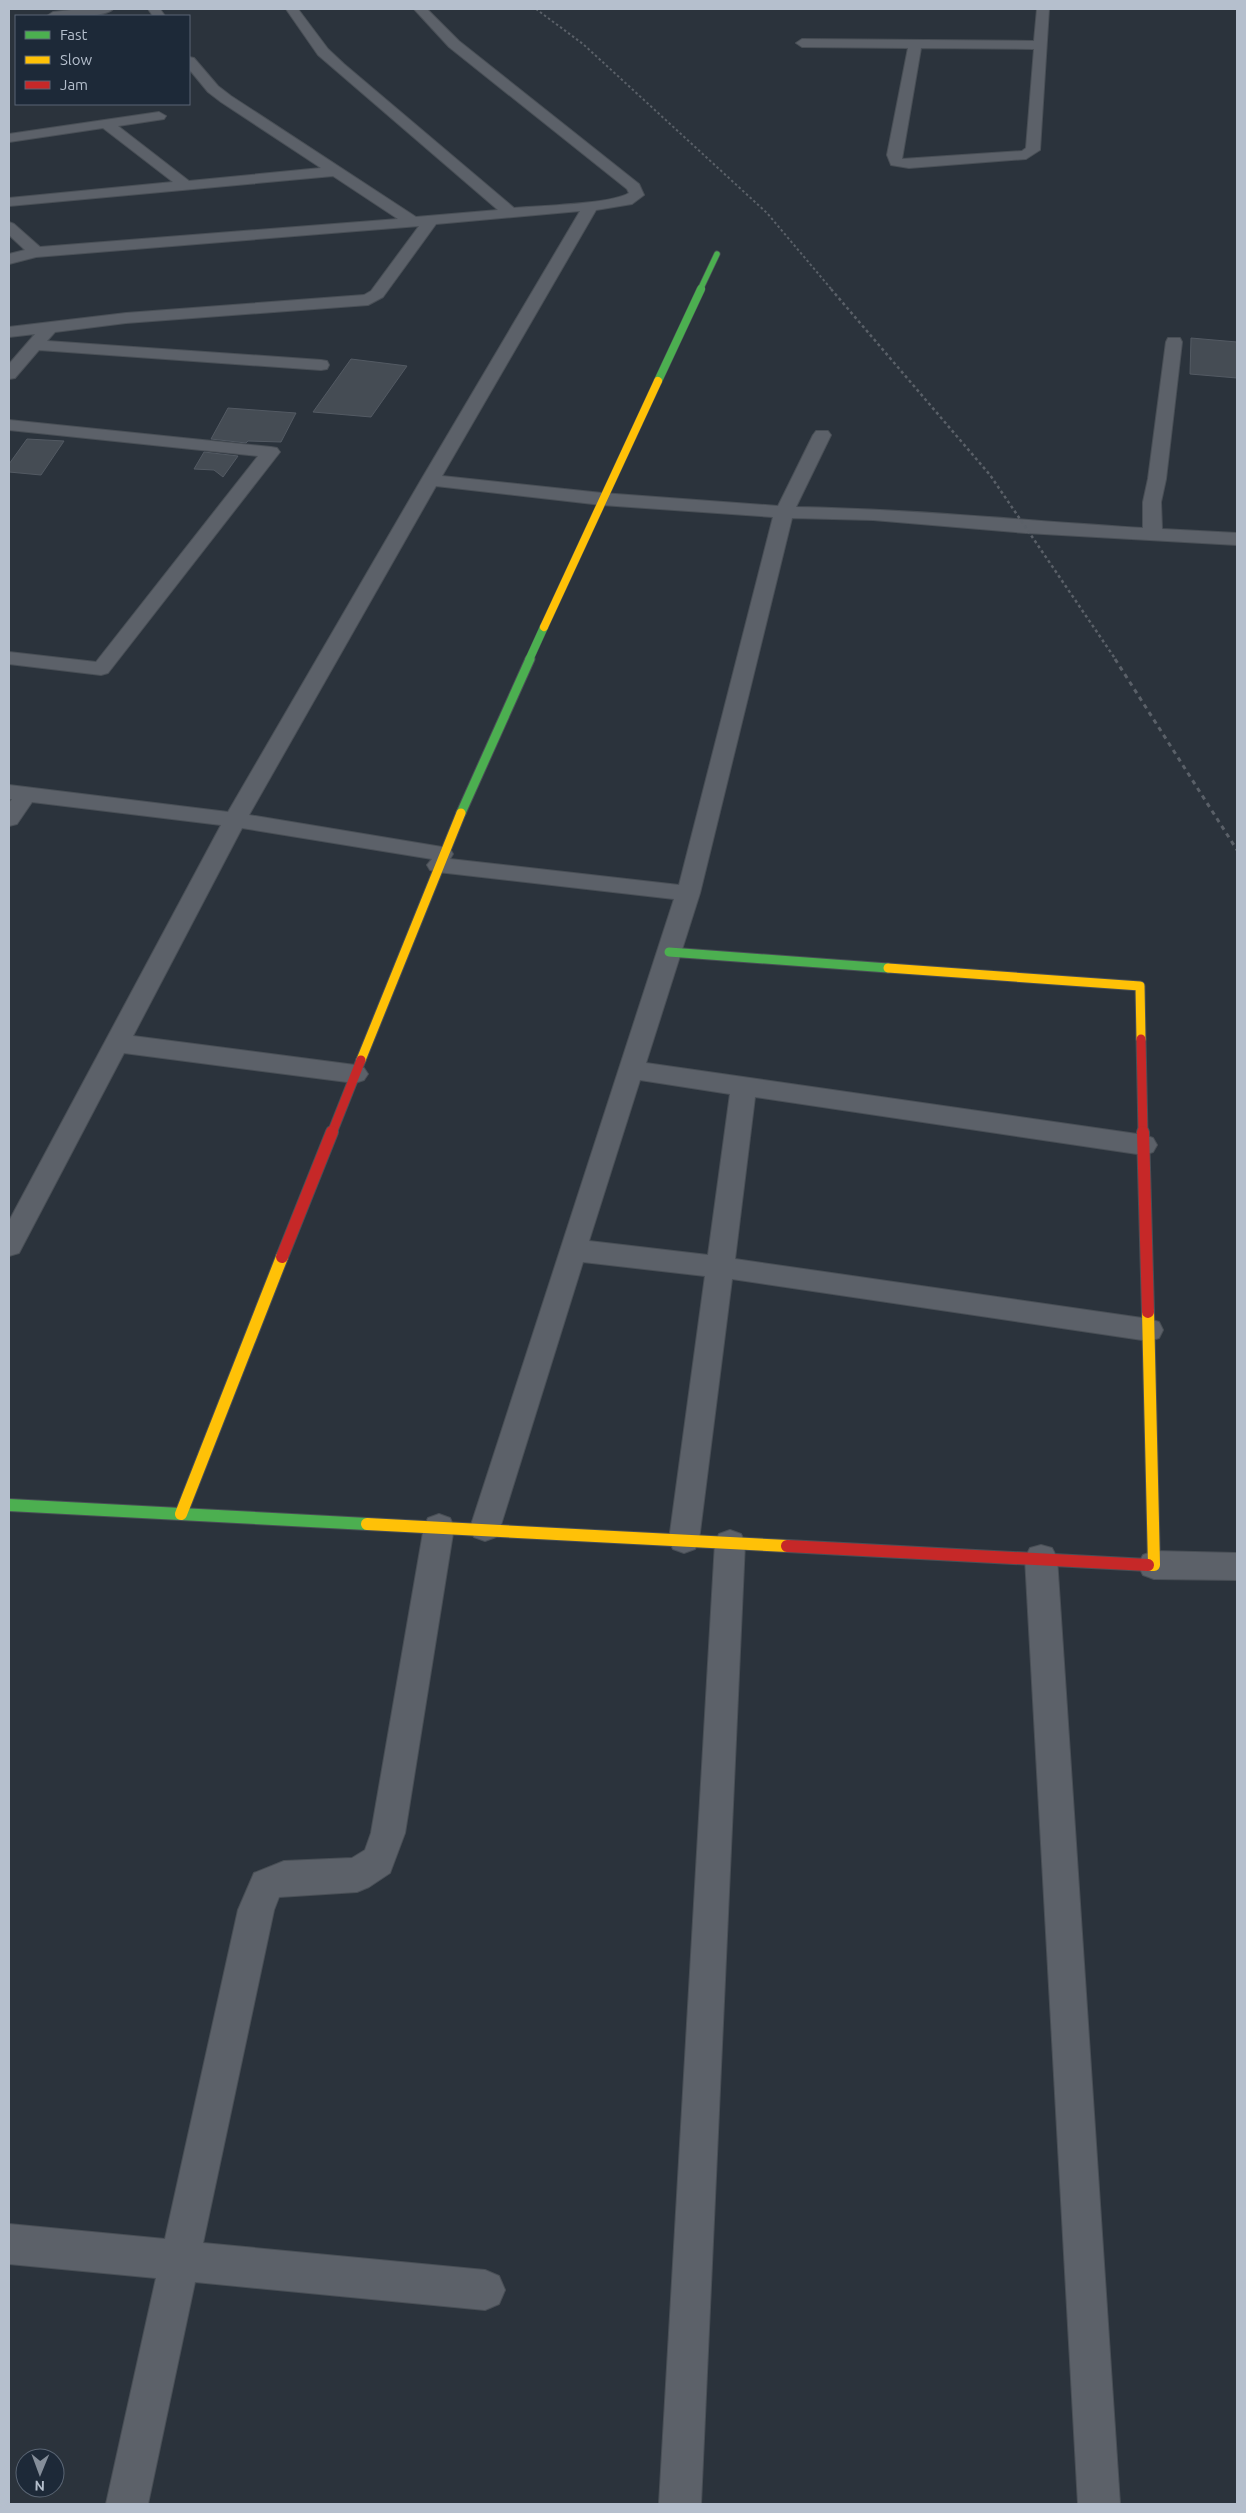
<svg xmlns="http://www.w3.org/2000/svg" width="1246" height="2513" font-family="Ubuntu,sans-serif">
<style>
.building{fill:#454c54;stroke:#535a63}
.lines{fill:none;stroke-linecap:round;stroke-linejoin:round}
.street-casing{stroke:#494f56;stroke-width:2}
.fast-far3-casing{stroke:#494f56;stroke-width:7}
.fast-far2-casing{stroke:#494f56;stroke-width:9}
.fast-far1-casing{stroke:#494f56;stroke-width:11}
.fast-casing{stroke:#494f56;stroke-width:14}
.slow-far2-casing{stroke:#494f56;stroke-width:9}
.slow-far1-casing{stroke:#494f56;stroke-width:11}
.slow-casing{stroke:#494f56;stroke-width:14}
.jam-far1-casing{stroke:#494f56;stroke-width:11}
.jam-casing{stroke:#494f56;stroke-width:14}
.street{fill:#5c6169;fill-rule:evenodd}
.fast-far3{stroke:#4caf50;stroke-width:5.5}
.fast-far2{stroke:#4caf50;stroke-width:8}
.fast-far1{stroke:#4caf50;stroke-width:9}
.fast{stroke:#4caf50;stroke-width:12}
.slow-far2{stroke:#ffc107;stroke-width:8}
.slow-far1{stroke:#ffc107;stroke-width:9}
.slow{stroke:#ffc107;stroke-width:12}
.jam-far1{stroke:#c62828;stroke-width:9}
.jam{stroke:#c62828;stroke-width:12}
.rail-far2{stroke:#5a6068;stroke-width:2;stroke-dasharray:2.5 2.5;stroke-linecap:butt}
.rail-far1{stroke:#5a6068;stroke-width:2.5;stroke-dasharray:3 3;stroke-linecap:butt}
.rail{stroke:#5a6068;stroke-width:3;stroke-dasharray:4.5 4.5;stroke-linecap:butt}
</style>
<rect width="100%" height="100%" fill="#2b333c"/>
<g class="building">
<path d="M 1191,338 L 1237,342 L 1237,378 L 1190,374 Z"/>
<path d="M 351,359 L 407,366 L 371,417 L 313,412 Z"/>
<path d="M 228,408 L 296,413 L 281,442 L 248,441 L 246,443 L 211,439 Z"/>
<path d="M 27,439 L 64,441 L 41,475 L 9,472 L 9,464 Z"/>
<path d="M 204,452 L 238,456 L 223,477 L 214,470 L 194,469 Z"/>
</g>
<g class="lines">
<defs>
<g id="street">
<path d="M 80,9 L 113,9 C 105,18 60,17 47,16 L 53,12 Z"/>
<path d="M 148,9 L 160,9 L 165,16 L 153,16 Z"/>
<path d="M 286,9 L 298,9 L 328,49 L 344,64 L 514,208 C 539,206 611,204 629,193 L 627,189 L 449,47 L 414,9 L 427,9 L 459,41 L 639,184 L 644,195 L 632,204 L 596,210 L 442,476 L 602,493 L 778,506 L 813,435 L 816,431 L 828,431 L 831,435 L 796,507 C 912,509 1028,521 1143,528 L 1143,502 L 1148,479 L 1166,342 L 1168,338 L 1180,338 L 1182,342 L 1166,479 L 1161,502 L 1162,529 L 1237,533 L 1237,545 L 1026,533 L 873,520 L 792,518 L 700,893 L 646,1063 L 1144,1135 L 1153,1138 L 1157,1145 L 1153,1152 L 1144,1155 L 755,1097 L 735,1259 L 1149,1319 L 1159,1322 L 1163,1330 L 1159,1338 L 1149,1341 L 732,1279 L 699,1540 L 695,1549 L 684,1553 L 673,1549 L 669,1540 L 705,1276 L 583,1262 L 500,1528 L 496,1537 L 485,1541 L 474,1537 L 470,1528 L 674,899 L 438,872 L 430,870 L 427,865 L 432,859 L 242,828 L 133,1036 L 355,1065 L 364,1068 L 368,1074 L 364,1080 L 355,1083 L 124,1053 L 19,1253 L 9,1256 L 9,1221 L 221,825 L 32,802 L 17,824 L 9,826 L 9,803 L 12,799 L 9,799 L 9,785 L 228,812 L 421,480 L 580,211 L 436,224 L 383,297 L 368,305 L 126,323 L 55,332 L 47,341 L 321,360 L 327,361 L 329,365 L 327,369 L 321,370 L 39,350 L 15,378 L 9,379 L 9,364 L 35,334 L 9,337 L 9,327 L 126,313 L 364,295 L 371,291 L 419,226 L 36,257 L 9,264 L 9,254 L 25,250 L 9,235 L 9,222 L 14,224 L 40,247 L 398,219 L 333,176 L 9,206 L 9,198 L 173,182 L 103,128 L 9,142 L 9,134 L 159,112 L 166,116 L 164,119 L 118,126 L 189,181 L 321,168 L 221,102 L 208,92 L 189,69 L 189,57 L 194,58 L 218,86 L 231,96 L 416,217 L 498,210 L 318,55 ZM 436,486 L 602,505 L 773,517 L 679,885 L 450,859 L 453,854 L 450,849 L 442,847 L 249,815 ZM 640,1080 L 730,1094 L 708,1255 L 589,1241 Z"/>
<path d="M 1037,9 L 1049,9 L 1040,150 L 1026,159 L 909,168 L 891,165 L 887,155 L 908,48 L 802,47 L 796,43 L 802,39 L 1034,41 ZM 921,48 L 1034,49 L 1026,148 L 1022,151 L 902,159 Z"/>
<path d="M 9,420 L 271,447 L 277,448 L 280,452 L 108,673 L 101,675 L 9,664 L 9,652 L 96,662 L 258,456 L 9,430 Z"/>
<path d="M 439,1514 L 450,1518 L 454,1527 L 405,1833 L 390,1873 L 369,1887 L 357,1892 L 279,1897 L 274,1910 L 203,2243 L 485,2270 L 499,2276 L 505,2290 L 499,2304 L 485,2310 L 195,2282 L 148,2504 L 106,2504 L 156,2278 L 9,2264 L 9,2224 L 165,2239 L 238,1910 L 254,1873 L 284,1861 L 352,1858 L 365,1850 L 371,1833 L 424,1527 L 428,1518 Z"/>
<path d="M 730,1530 L 741,1534 L 745,1543 L 701,2504 L 659,2504 L 715,1543 L 719,1534 Z"/>
<path d="M 1041,1545 L 1052,1548 L 1057,1558 L 1120,2504 L 1078,2504 L 1025,1558 L 1030,1548 Z"/>
<path d="M 1154,1551 L 1237,1553 L 1237,1580 L 1154,1579 L 1143,1575 L 1138,1565 L 1143,1555 Z"/>
</g>
<path id="fast-far3" d="M 700,290 L 717,254"/>
<g id="fast-far2">
<path d="M 658,381 L 701,289"/>
<path d="M 529,660 L 544,627"/>
</g>
<g id="fast-far1">
<path d="M 461,813 L 530,659"/>
<path d="M 669,952 L 888,968"/>
</g>
<path id="fast" d="M 9,1505 L 367,1524"/>
<path id="slow-far2" d="M 544,627 L 658,381"/>
<g id="slow-far1">
<path d="M 888,968 L 1140,986 L 1141,1039"/>
<path d="M 361,1060 L 461,813"/>
</g>
<g id="slow">
<path d="M 1148,1312 L 1154,1565 L 1148,1565"/>
<path d="M 181,1514 L 282,1257"/>
<path d="M 367,1524 L 787,1546"/>
</g>
<g id="jam-far1">
<path d="M 1141,1039 L 1143,1133"/>
<path d="M 332,1133 L 361,1060"/>
</g>
<g id="jam">
<path d="M 1143,1132 L 1148,1312"/>
<path d="M 282,1257 L 332,1132"/>
<path d="M 787,1546 L 1148,1565"/>
</g>
</defs>
<use href="#street" class="street-casing"/>
<use href="#fast-far3" class="fast-far3-casing"/>
<use href="#fast-far2" class="fast-far2-casing"/>
<use href="#fast-far1" class="fast-far1-casing"/>
<use href="#fast" class="fast-casing"/>
<use href="#slow-far2" class="slow-far2-casing"/>
<use href="#slow-far1" class="slow-far1-casing"/>
<use href="#slow" class="slow-casing"/>
<use href="#jam-far1" class="jam-far1-casing"/>
<use href="#jam" class="jam-casing"/>
<use href="#street" class="street"/>
<use href="#fast-far3" class="fast-far3"/>
<use href="#fast-far2" class="fast-far2"/>
<use href="#fast-far1" class="fast-far1"/>
<use href="#fast" class="fast"/>
<use href="#slow-far2" class="slow-far2"/>
<use href="#slow-far1" class="slow-far1"/>
<use href="#slow" class="slow"/>
<use href="#jam-far1" class="jam-far1"/>
<use href="#jam" class="jam"/>
<path class="rail-far2" d="M 536,9 L 583,44 L 767,213 L 832,290"/>
<path class="rail-far1" d="M 831,289 L 990,475 L 1116,660"/>
<path class="rail" d="M 1115,659 L 1237,850"/>
</g>
<rect width="1246" height="2513" fill="none" stroke="#b5bfcd" stroke-width="20"/>
<rect x="15" y="15" width="175" height="90" fill="#1d2938" stroke="#5a6574"/>
<rect x="25" y="31" width="25" height="8" fill="#4caf50" stroke="#5a6574"/>
<text x="60" y="40" font-size="15" fill="#b5bfcd">Fast</text>
<rect x="25" y="56" width="25" height="8" fill="#ffc107" stroke="#5a6574"/>
<text x="60" y="65" font-size="15" fill="#b5bfcd">Slow</text>
<rect x="25" y="81" width="25" height="8" fill="#c62828" stroke="#5a6574"/>
<text x="60" y="90" font-size="15" fill="#b5bfcd">Jam</text>
<g transform="translate(40 2473) rotate(181)"><circle r="24" fill="#1d2938" stroke="#5a6574"/>
<path d="M0-4L9 19L0 12L-9 19Z" fill="#858e9a"/>
<text y="-8" font-size="14" font-weight="bold" text-anchor="middle" fill="#b5bfcd">N</text>
</g>
</svg>
